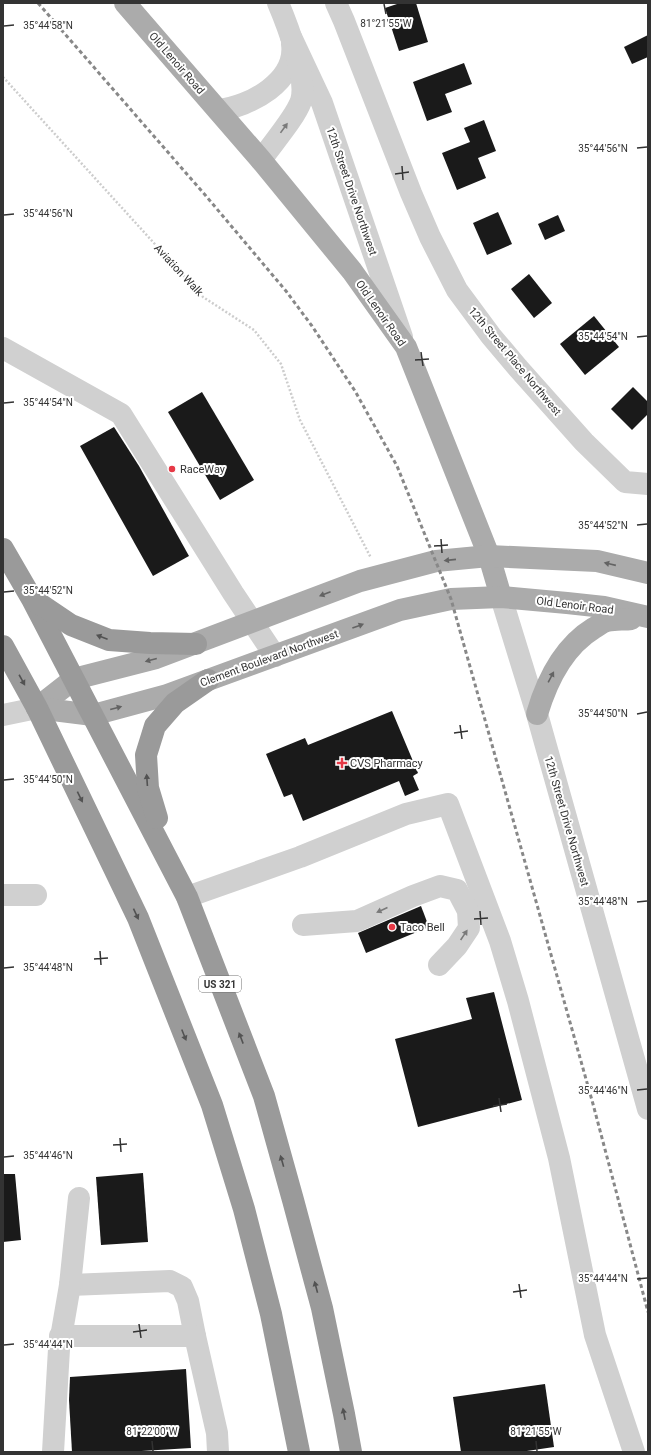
<svg xmlns="http://www.w3.org/2000/svg" width="651" height="1455" font-family="Roboto,sans-serif">
<style>
.building{fill:#1a1a1a}
.lines{fill:none;stroke-linecap:round;stroke-linejoin:round}
.path{stroke:#cdcdcd;stroke-width:2.5;stroke-dasharray:2 2;stroke-linecap:butt}
.minor{stroke:#d0d0d0;stroke-width:22}
.major{stroke:#ababab;stroke-width:22}
.highway{stroke:#9a9a9a;stroke-width:22}
.rail{stroke:#888;stroke-width:3;stroke-dasharray:4 3;stroke-linecap:butt}
.oneway{fill:#7a7a7a}
.oneway2{fill:#636363}
.oneway3{fill:#525252}
.ticks{fill:none;stroke:#333;stroke-width:1.5}
.poi-dot{fill:#e63946;stroke:#fff;stroke-width:1.5}
.labels{text-anchor:middle;stroke-width:4;stroke-linejoin:round;paint-order:stroke}
.shield{fill:#fff;stroke:#707070;stroke-width:1}
.shield-label{font-size:10px;font-weight:bold;fill:#333}
.street-label{font-size:11px;fill:#333;stroke:#fff}
.poi-label{font-size:11px;fill:#333;stroke:#fff;text-anchor:start}
.ticks-label{font-size:10px;text-anchor:middle;fill:#333;stroke:#fff;stroke-width:4;stroke-linejoin:round;paint-order:stroke}
</style>
<rect width="100%" height="100%" fill="#fff"/>
<g class="building">
<path d="M 400,3 L 416,3 L 428,42 L 399,51 L 385,8 Z"/>
<path d="M 648,35 L 648,57 L 632,64 L 624,47 Z"/>
<path d="M 464,63 L 472,84 L 445,94 L 452,112 L 427,121 L 413,82 Z"/>
<path d="M 484,120 L 496,151 L 478,158 L 486,178 L 457,190 L 442,153 L 470,142 L 464,128 Z"/>
<path d="M 498,212 L 512,244 L 487,255 L 473,223 Z"/>
<path d="M 558,215 L 565,231 L 545,240 L 538,224 Z"/>
<path d="M 529,274 L 552,303 L 534,318 L 511,289 Z"/>
<path d="M 594,316 L 619,347 L 585,375 L 560,344 Z"/>
<path d="M 633,387 L 648,402 L 648,414 L 632,430 L 611,409 Z"/>
<path d="M 202,392 L 254,480 L 220,500 L 168,412 Z"/>
<path d="M 114,427 L 139,466 L 189,556 L 153,576 L 80,446 Z"/>
<path d="M 392,711 L 418,773 L 413,776 L 419,790 L 405,796 L 399,781 L 303,821 L 292,794 L 284,797 L 266,754 L 305,738 L 308,745 Z"/>
<path d="M 421,906 L 429,927 L 366,953 L 358,933 Z"/>
<path d="M 494,992 L 522,1100 L 418,1127 L 395,1039 L 472,1019 L 466,998 Z"/>
<path d="M 143,1173 L 148,1242 L 101,1245 L 96,1177 Z"/>
<path d="M 3,1174 L 15,1174 L 21,1240 L 3,1242 Z"/>
<path d="M 186,1369 L 191,1448 L 125,1452 L 72,1452 L 69,1400 L 70,1377 Z"/>
<path d="M 545,1384 L 554,1447 L 520,1452 L 461,1452 L 453,1397 Z"/>
</g>
<g class="lines">
<path class="path" d="M 3,77 L 203,297 L 254,330 L 281,364 L 300,420 L 371,558"/>
<g class="minor">
<path d="M 336,3 L 344,21 L 411,193 L 430,237 L 457,290 L 491,336 L 518,368 L 584,442 L 625,482 L 648,484"/>
<path d="M 291,37 L 322,103 L 402,337"/>
<path d="M 218,110 C 250,107 297,81 292,44"/>
<path d="M 261,160 C 272,144 295,118 301,101 C 308,79 287,24 278,3"/>
<path d="M 3,348 L 121,414 L 233,593 L 275,656"/>
<path d="M 501,597 L 537,714 L 648,1109"/>
<path d="M 3,715 L 37,708"/>
<path d="M 3,895 L 36,895"/>
<path d="M 187,897 L 300,857 L 406,814 L 448,804 L 500,941 L 518,1001 L 559,1158 L 595,1335 L 634,1452"/>
<path d="M 303,925 L 357,921 L 413,896 L 440,886 L 457,890 L 468,911 L 469,928 L 457,946 L 439,965"/>
<path d="M 70,1285 L 170,1281 L 182,1287 L 188,1301 L 195,1336"/>
<path d="M 60,1336 L 195,1336 L 217,1433 L 218,1452"/>
<path d="M 53,1452 L 59,1349 L 70,1285 L 79,1198"/>
</g>
<g class="major">
<path d="M 125,3 L 261,160 L 352,271 L 406,347 L 489,556 L 501,597"/>
<path d="M 37,708 L 74,679 L 156,658 L 360,581 L 436,561 L 489,556 L 597,561 L 648,573"/>
<path d="M 37,708 L 93,715 L 167,695 L 400,610 L 451,599 L 501,597 L 567,603 L 604,607 L 648,617"/>
<path d="M 537,714 C 547,680 563,647 594,628 C 598,626 602,622 607,621 C 614,619 624,620 631,619"/>
</g>
<g class="highway">
<path d="M 3,549 L 32,599 L 187,897 L 264,1096 L 293,1200 L 322,1308 L 344,1414 L 351,1452"/>
<path d="M 34,600 L 71,625 L 109,640 L 150,643 L 196,644"/>
<path d="M 3,646 L 37,708 L 138,918 L 212,1105 L 244,1209 L 271,1314 L 299,1452"/>
<path d="M 157,818 L 148,788 L 146,755 L 155,726 L 175,703 L 208,680"/>
</g>
<path class="rail" d="M 38,3 L 206,196 L 286,291 L 312,326 L 355,391 L 397,466 L 451,599 L 593,1104 L 648,1312"/>
</g>
<defs><path id="oneway-solid" d="M-6-.8H1V-3.2L6.5 0L1 3.2V.8H-6Z"/></defs>
<g class="oneway">
<use href="#oneway-solid" transform="translate(284 128) rotate(-54)"/>
<use href="#oneway-solid" transform="translate(382 910) rotate(156)"/>
<use href="#oneway-solid" transform="translate(464 935) rotate(-56)"/>
</g>
<g class="oneway2">
<use href="#oneway-solid" transform="translate(450 560) rotate(174)"/>
<use href="#oneway-solid" transform="translate(610 564) rotate(-167)"/>
<use href="#oneway-solid" transform="translate(325 594) rotate(159)"/>
<use href="#oneway-solid" transform="translate(358 626) rotate(-20)"/>
<use href="#oneway-solid" transform="translate(151 660) rotate(165)"/>
<use href="#oneway-solid" transform="translate(551 677) rotate(-62)"/>
<use href="#oneway-solid" transform="translate(116 708) rotate(-15)"/>
</g>
<g class="oneway3">
<use href="#oneway-solid" transform="translate(102 637) rotate(-159)"/>
<use href="#oneway-solid" transform="translate(22 680) rotate(61)"/>
<use href="#oneway-solid" transform="translate(147 780) rotate(-94)"/>
<use href="#oneway-solid" transform="translate(80 797) rotate(64)"/>
<use href="#oneway-solid" transform="translate(136 914) rotate(65)"/>
<use href="#oneway-solid" transform="translate(184 1035) rotate(68)"/>
<use href="#oneway-solid" transform="translate(241 1038) rotate(-111)"/>
<use href="#oneway-solid" transform="translate(282 1161) rotate(-106)"/>
<use href="#oneway-solid" transform="translate(316 1287) rotate(-105)"/>
<use href="#oneway-solid" transform="translate(344 1414) rotate(-101)"/>
</g>
<path class="ticks" d="M 384,4 L 386,14M 4,26 L 14,25M 637,148 L 647,147M 402,166 L 403,180M 395,174 L 409,172M 4,215 L 14,214M 637,337 L 647,336M 421,352 L 423,366M 415,360 L 429,359M 4,403 L 14,402M 637,525 L 647,524M 441,539 L 442,553M 434,546 L 448,545M 4,592 L 14,591M 637,714 L 647,712M 460,725 L 462,739M 454,733 L 468,731M 4,780 L 14,779M 637,902 L 647,901M 480,911 L 481,925M 474,919 L 488,918M 100,951 L 101,965M 94,959 L 108,958M 4,968 L 14,967M 637,1090 L 647,1089M 499,1098 L 501,1112M 493,1106 L 507,1104M 120,1138 L 121,1152M 113,1145 L 127,1144M 4,1157 L 14,1156M 637,1279 L 647,1278M 519,1284 L 521,1298M 513,1292 L 527,1290M 139,1324 L 141,1338M 133,1332 L 147,1330M 4,1345 L 14,1344M 152,1441 L 153,1451M 536,1441 L 537,1451"/>
<g class="poi-dot">
<circle cx="172" cy="469" r="4"/>
<path d="M340 757h4v4h4v4h-4v4h-4v-4h-4v-4h4z"/>
<circle cx="392" cy="927" r="4"/>
</g>
<g class="labels">
<rect class="shield" x="199" y="976" width="42" height="16" rx="3"/>
<g class="shield-label">
<text x="220" y="988">US 321</text>
</g>
<g class="street-label">
<text transform="translate(177 63) rotate(49)" y="4">Old Lenoir Road</text>
<text transform="translate(352 191) rotate(71)" y="4">12th Street Drive Northwest</text>
<text transform="translate(179 270) rotate(47)" y="4">Aviation Walk</text>
<text transform="translate(381 313) rotate(55)" y="4">Old Lenoir Road</text>
<text transform="translate(515 361) rotate(50)" y="4">12th Street Place Northwest</text>
<text transform="translate(575 605) rotate(7)" y="4">Old Lenoir Road</text>
<text transform="translate(269 658) rotate(-20)" y="4">Clement Boulevard Northwest</text>
<text transform="translate(567 821) rotate(74)" y="4">12th Street Drive Northwest</text>
</g>
<g class="poi-label">
<text x="180" y="473">RaceWay</text>
<text x="350" y="767">CVS Pharmacy</text>
<text x="400" y="931">Taco Bell</text>
</g>
</g>
<g class="ticks-label">
<text x="386" y="27">81°21'55"W</text>
<text x="48" y="29">35°44'58"N</text>
<text x="603" y="152">35°44'56"N</text>
<text x="48" y="217">35°44'56"N</text>
<text x="603" y="340">35°44'54"N</text>
<text x="48" y="406">35°44'54"N</text>
<text x="603" y="529">35°44'52"N</text>
<text x="48" y="594">35°44'52"N</text>
<text x="603" y="717">35°44'50"N</text>
<text x="48" y="783">35°44'50"N</text>
<text x="603" y="905">35°44'48"N</text>
<text x="48" y="971">35°44'48"N</text>
<text x="603" y="1094">35°44'46"N</text>
<text x="48" y="1159">35°44'46"N</text>
<text x="603" y="1282">35°44'44"N</text>
<text x="48" y="1348">35°44'44"N</text>
<text x="152" y="1435">81°22'00"W</text>
<text x="536" y="1435">81°21'55"W</text>
</g>
<rect width="651" height="1455" fill="none" stroke="#333333" stroke-width="8"/>
</svg>
